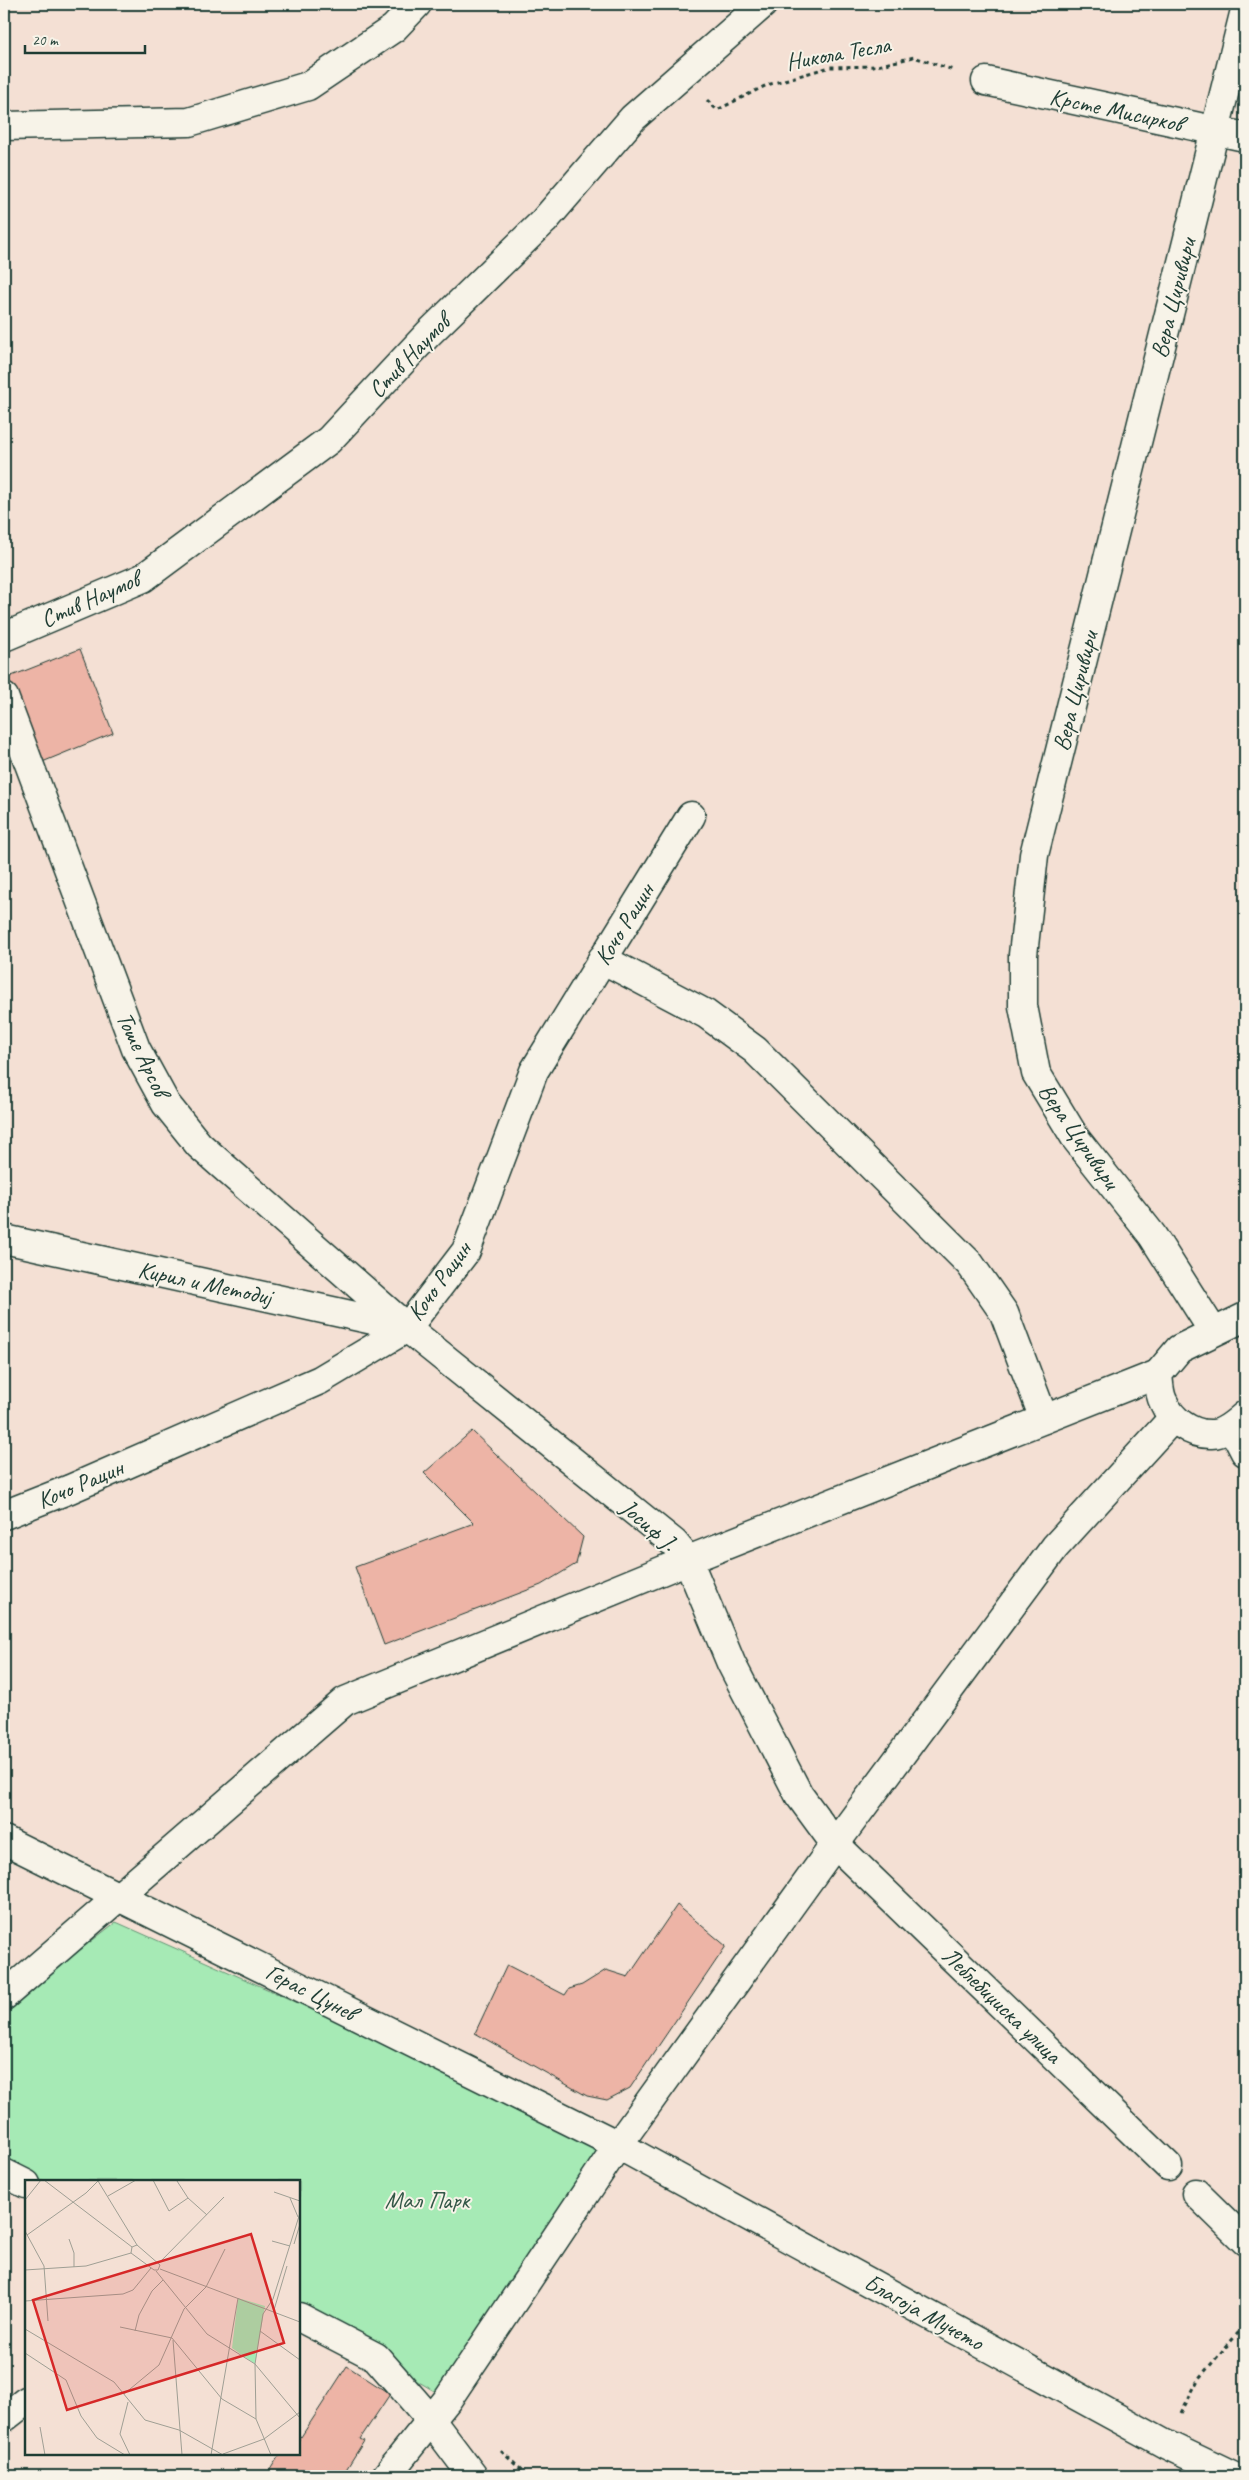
<svg xmlns="http://www.w3.org/2000/svg" width="1249" height="2480" font-family="Caveat,sans-serif">
<style>
.green{fill:#a6eab5;stroke:#629474}
.building{fill:#edb4a6;stroke:#1f3d34}
.lines{fill:none;stroke-linecap:round;stroke-linejoin:round}
.pedestrian-casing{stroke:#1f3d34;stroke-width:31}
.minor-casing{stroke:#1f3d34;stroke-width:31}
.secondary-casing{stroke:#1f3d34;stroke-width:31}
.path{stroke:#1f3d34;stroke-width:3;stroke-dasharray:4 4;stroke-linecap:butt}
.pedestrian{stroke:#f7f3e8;stroke-width:28}
.minor{stroke:#f7f3e8;stroke-width:28}
.secondary{stroke:#f7f3e8;stroke-width:28}
.labels{text-anchor:middle;stroke-width:4;stroke-linejoin:round;paint-order:stroke}
.street-label{font-size:24px;fill:#1f3d34;stroke:#f7f3e8}
.park-label{font-size:24px;fill:#335747;stroke:#f7f3e8}
.inset-road{fill:none;stroke:#9f9f94;stroke-width:1}
.view{fill:#d62828;fill-opacity:0.15;stroke:#d62828;stroke-width:2.5}
.inset-edge{fill:none;stroke:#1f3d34;stroke-width:2.5}
</style>
<rect width="100%" height="100%" fill="#f4e0d4"/>
<filter id="ink" filterUnits="userSpaceOnUse"><feTurbulence type="fractalNoise" baseFrequency=".02" numOctaves="2"/><feDisplacementMap in="SourceGraphic" scale="10" xChannelSelector="R" yChannelSelector="G"/><feConvolveMatrix kernelMatrix="1 2 1 2 8 2 1 2 1" color-interpolation-filters="sRGB"/></filter>
<g filter="url(#ink)">
<path class="green" d="M 116,1922 L 618,2145 L 448,2399 L 376,2357 L 299,2317 L 299,2181 L 26,2181 L 4,2173 L 4,2009 Z"/>
<g class="building">
<path d="M 80,649 L 113,733 L 35,765 L 4,685 L 4,679 Z"/>
<path d="M 472,1431 L 583,1537 L 576,1564 L 541,1585 L 384,1645 L 355,1567 L 474,1523 L 424,1473 Z"/>
<path d="M 677,1905 L 726,1946 L 630,2088 L 607,2100 L 587,2096 L 475,2033 L 507,1965 L 565,1995 L 569,1989 L 582,1985 L 606,1970 L 628,1977 Z"/>
<path d="M 347,2366 L 390,2394 L 360,2439 L 364,2441 L 342,2476 L 266,2476 L 280,2454 L 299,2454 L 299,2435 L 301,2437 Z"/>
</g>
<g class="lines">
<defs>
<path id="pedestrian" d="M 618,2145 L 1165,2444 L 1232,2476"/>
<g id="minor">
<path d="M 986,81 L 1245,137"/>
<path d="M 4,126 L 189,122 L 308,86 L 394,28 L 417,4"/>
<path d="M 4,637 L 143,578 L 329,440 L 428,334 L 544,221 L 633,118 L 763,4"/>
<path d="M 4,697 L 136,1049 L 166,1104 L 199,1145 L 407,1328 L 674,1543 L 688,1560 L 731,1663 L 799,1795 L 835,1844 L 1168,2166"/>
<path d="M 602,959 L 706,1014 L 755,1050 L 970,1264 L 1004,1313 L 1044,1419"/>
<path d="M 4,1239 L 405,1327"/>
<path d="M 4,1515 L 70,1489 L 320,1380 L 407,1328 L 466,1251 L 534,1071 L 691,816"/>
<path d="M 4,1840 L 618,2145"/>
<path d="M 4,1996 L 345,1701 L 688,1560 L 1158,1374"/>
<path d="M 4,2173 L 26,2184"/>
<path d="M 1196,2193 L 1245,2241"/>
<path d="M 299,2317 L 376,2357 L 430,2419 L 473,2476"/>
<path d="M 4,2418 L 26,2401"/>
<path d="M 386,2476 L 448,2399 L 618,2145 L 835,1844 L 1055,1547 L 1173,1418"/>
</g>
<g id="secondary">
<path d="M 1245,1317 L 1179,1349 L 1158,1374 C 1159,1382 1159,1393 1163,1401 C 1171,1420 1191,1435 1212,1434 C 1224,1434 1237,1422 1245,1415"/>
<path d="M 1213,1331 L 1152,1235 L 1076,1139 L 1036,1073 L 1023,1006 L 1023,955 L 1034,855 L 1245,10"/>
<path d="M 1232,1427 L 1245,1452"/>
</g>
</defs>
<use href="#pedestrian" class="pedestrian-casing"/>
<use href="#minor" class="minor-casing"/>
<use href="#secondary" class="secondary-casing"/>
<g class="path">
<path d="M 707,100 L 717,110 L 767,85 L 830,67 L 877,66 L 914,57 L 953,70"/>
<path d="M 1181,2413 L 1199,2378 L 1245,2325"/>
<path d="M 501,2451 L 528,2476"/>
</g>
<use href="#pedestrian" class="pedestrian"/>
<use href="#minor" class="minor"/>
<use href="#secondary" class="secondary"/>
</g>
</g>
<g class="labels">
<g class="street-label">
<text transform="translate(838 53) rotate(-10)" y="8">Никола Тесла</text>
<text transform="translate(1116 110) rotate(12)" y="8">Крсте Мисирков</text>
<text transform="translate(1173 298) rotate(-76)" y="8">Вера Циривири</text>
<text transform="translate(409 356) rotate(-46)" y="8">Стив Наумов</text>
<text transform="translate(90 599) rotate(-24)" y="8">Стив Наумов</text>
<text transform="translate(1075 691) rotate(-76)" y="8">Вера Циривири</text>
<text transform="translate(624 924) rotate(-58)" y="8">Кочо Рацин</text>
<text transform="translate(143 1054) rotate(64)" y="8">Тоше Арсов</text>
<text transform="translate(1079 1136) rotate(55)" y="8">Вера Циривири</text>
<text transform="translate(439 1281) rotate(-54)" y="8">Кочо Рацин</text>
<text transform="translate(205 1283) rotate(12)" y="8">Кирил и Методиј</text>
<text transform="translate(80 1484) rotate(-23)" y="8">Кочо Рацин</text>
<text transform="translate(649 1525) rotate(41)" y="8">Јосиф Ј.</text>
<text transform="translate(311 1992) rotate(27)" y="8">Герас Цунев</text>
<text transform="translate(1002 2005) rotate(44)" y="8">Леблебиџиска улица</text>
<text transform="translate(924 2312) rotate(29)" y="8">Благоја Мучето</text>
</g>
<g class="park-label">
<text x="427" y="2208">Мал Парк</text>
</g>
</g>
<g transform="translate(25 2180)">
<rect width="275" height="275" fill="#f4e0d4"/>
<path d="M 213,118 L 240,126 L 230,184 L 207,168 Z" fill="#a6eab5"/>
<path class="inset-road" d="M 19,0 L 107,67M 128,0 L 144,31 L 163,18 L 182,35M 73,1 L 112,65M 152,1 L 163,18M 249,12 L 275,21M 83,16 L 111,0M 265,18 L 273,37M 0,20 L 16,0M 0,51 L 19,86 L 23,141M 2,55 L 61,13 L 74,0M 44,59 L 49,73 L 49,87M 247,61 L 265,66M 269,64 L 275,44M 112,65 L 135,85 L 133,90 L 129,90 L 106,73 L 107,67 ZM 134,83 L 199,17M 135,89 L 275,142M 0,90 L 61,86 L 106,73M 131,91 L 182,154 L 230,184 L 275,238M 0,121 L 98,114 L 108,110 L 126,88M 249,130 L 262,86M 95,147 L 147,158 L 197,219 L 231,239M 0,149 L 89,202 L 120,240 L 154,250 L 198,275M 110,151 L 114,135 L 127,111 L 138,100M 235,151 L 275,180M 148,160 L 157,275M 0,173 L 41,200 L 56,236 L 72,258 L 100,275M 99,214 L 134,185 L 159,129 L 181,107 L 200,69M 103,222 L 95,254 L 105,275M 15,247 L 20,275M 198,274 L 239,259 L 275,232M 186,275 L 213,118M 246,275 L 231,239 L 230,184 L 238,134 L 248,119 L 275,33"/>
<path class="view" d="M 226,54 L 259,163 L 42,230 L 8,120 Z"/>
<rect width="275" height="275" class="inset-edge"/>
</g>
<rect width="1249" height="2480" fill="none" stroke="#f7f3e8" stroke-width="20"/>
<rect x="10" y="10" width="1229" height="2460" fill="none" stroke="#1f3d34" stroke-width="2" filter="url(#ink)"/>
<path d="M25 45v8h120v-8" fill="none" stroke="#1f3d34" stroke-width="2.5"/>
<text x="32" y="45" font-size="15" fill="#1f3d34" stroke="#f7f3e8" stroke-width="4" paint-order="stroke">20 m</text>
</svg>
